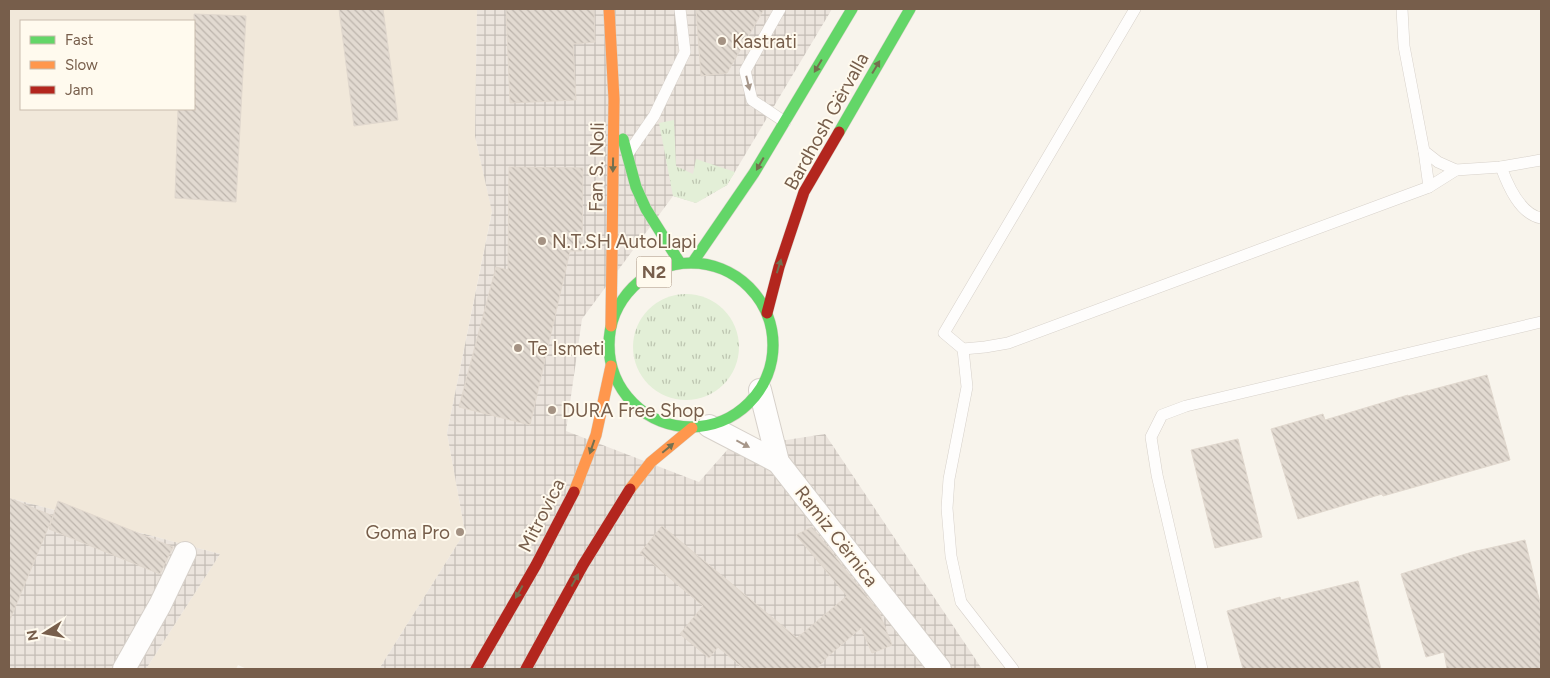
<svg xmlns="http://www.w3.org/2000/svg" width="1550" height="678" font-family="Figtree,sans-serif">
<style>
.residential{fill:#f1e8da;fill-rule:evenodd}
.industrial{fill:url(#industrial-grid)}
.grass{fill:url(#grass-tufts)}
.building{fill:url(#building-back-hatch);stroke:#e1d8ce}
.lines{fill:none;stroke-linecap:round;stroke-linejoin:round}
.lane-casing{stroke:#d7d1ca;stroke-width:12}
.street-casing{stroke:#d7d1ca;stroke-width:24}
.fast-casing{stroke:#d7d1c8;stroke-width:12}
.slow-casing{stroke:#d7d1c8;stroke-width:12}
.jam-casing{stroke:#d7d1c8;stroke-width:12}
.lane{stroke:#fefdfc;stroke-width:11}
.street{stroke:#fefdfc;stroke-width:22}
.fast{stroke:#63d668;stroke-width:11}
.slow{stroke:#ff974d;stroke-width:11}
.jam{stroke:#b3261e;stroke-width:11}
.oneway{fill:#74704f}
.oneway2{fill:#a69689}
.poi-dot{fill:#a49283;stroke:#fffaee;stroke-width:2}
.labels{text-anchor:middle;stroke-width:4;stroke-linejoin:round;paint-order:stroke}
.shield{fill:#fffaee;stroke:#a08d7c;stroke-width:1}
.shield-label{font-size:18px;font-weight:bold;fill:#775e4b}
.poi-label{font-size:19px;fill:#775e4b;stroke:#fffaee;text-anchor:start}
.street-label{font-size:19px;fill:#775e4b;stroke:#fffaee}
</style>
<defs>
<pattern id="industrial-grid" width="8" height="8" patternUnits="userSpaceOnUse" patternTransform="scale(1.25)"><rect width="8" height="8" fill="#ebe4dd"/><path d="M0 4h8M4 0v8" fill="none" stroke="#c3bcb5"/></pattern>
<pattern id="grass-tufts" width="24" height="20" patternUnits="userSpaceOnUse" patternTransform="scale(1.25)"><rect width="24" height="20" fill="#e3efd7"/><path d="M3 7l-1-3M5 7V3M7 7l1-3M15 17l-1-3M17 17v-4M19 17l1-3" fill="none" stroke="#bdc5b0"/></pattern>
<pattern id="building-back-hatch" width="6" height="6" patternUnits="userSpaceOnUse" patternTransform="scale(1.25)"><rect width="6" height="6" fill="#e2dad1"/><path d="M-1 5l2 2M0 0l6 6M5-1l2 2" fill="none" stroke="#bcb4ac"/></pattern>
</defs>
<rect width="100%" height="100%" fill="#f8f4ec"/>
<path class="residential" d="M 9,9 L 477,9 L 475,136 L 492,211 L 447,433 L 465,532 L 379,669 L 247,669 L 238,665 L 236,669 L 146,669 L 220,554 L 9,498 ZM 21,21 L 194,21 L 194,109 L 21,109 Z"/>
<g class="industrial">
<path d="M 477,9 L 832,9 L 727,185 L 696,203 L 673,196 L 582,319 L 566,431 L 699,482 L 728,449 L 825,434 L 982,669 L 379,669 L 465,532 L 447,433 L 492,212 L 475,136 Z"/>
<path d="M 9,498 L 220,554 L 146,669 L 9,669 Z"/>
</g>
<g class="grass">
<path d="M 674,120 L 676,166 L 693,174 L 696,159 L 735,172 L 727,185 L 696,203 L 673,196 L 659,123 Z"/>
<circle cx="686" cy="347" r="53"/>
</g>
<g class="building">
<path d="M 339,9 L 383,9 L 398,120 L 354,126 Z"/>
<path d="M 506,9 L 594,9 L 595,42 L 573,44 L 576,100 L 510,103 Z"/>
<path d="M 696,9 L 764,9 L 727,73 L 701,76 Z"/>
<path d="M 194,14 L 246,16 L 236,202 L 175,198 L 178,109 L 194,109 Z"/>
<path d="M 509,167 L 583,168 L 582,251 L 570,251 L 530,425 L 459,407 L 496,267 L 508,270 Z"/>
<path d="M 1487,375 L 1510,460 L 1383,496 L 1382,494 L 1298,519 L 1271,429 L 1323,414 L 1325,420 L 1408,395 L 1408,396 Z"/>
<path d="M 1238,439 L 1262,537 L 1215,548 L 1191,450 Z"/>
<path d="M 9,498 L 53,516 L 9,622 Z"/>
<path d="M 58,501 L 173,547 L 160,574 L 49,529 Z"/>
<path d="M 662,526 L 797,638 L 847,596 L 796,535 L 812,527 L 879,612 L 892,645 L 872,653 L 861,628 L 826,658 L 817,669 L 744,669 L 718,647 L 709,658 L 680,634 L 703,606 L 640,553 Z"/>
<path d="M 1525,540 L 1541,607 L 1541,669 L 1447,669 L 1444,652 L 1426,657 L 1401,574 L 1472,552 Z"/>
<path d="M 1358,581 L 1381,669 L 1243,669 L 1227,611 L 1280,597 L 1281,600 Z"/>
</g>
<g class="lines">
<defs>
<g id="lane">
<path d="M 780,9 L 745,71 L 752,100 L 785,122"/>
<path d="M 1402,9 L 1404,46 L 1424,151 L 1438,162 L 1456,170 L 1501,167 L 1541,160"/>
<path d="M 1424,151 L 1429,187"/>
<path d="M 629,152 L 654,116 L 685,52 L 680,9"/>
<path d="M 1501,167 C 1508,186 1520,214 1541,218"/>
<path d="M 963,349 L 985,347 L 1008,343 L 1429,187 L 1456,170"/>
<path d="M 1013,669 L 961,602 L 951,556 L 947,508 L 949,479 L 967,387 L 963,349 L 944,333 L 1135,9"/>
<path d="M 1202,669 L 1157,475 L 1151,437 L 1162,415 L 1186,406 L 1541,322"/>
</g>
<g id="street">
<path d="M 760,390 L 778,462 L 940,669"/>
<path d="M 709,426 L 778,462"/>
<path d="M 124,669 L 160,605 L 185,553"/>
</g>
<g id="fast">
<path d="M 839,132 L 910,9"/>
<path d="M 623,139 L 636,187 L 646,209 L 680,263"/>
<path d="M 693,262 L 754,173 L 852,9"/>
<circle cx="691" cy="345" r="82"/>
</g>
<g id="slow">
<path d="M 609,9 L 614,99 L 611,326"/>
<path d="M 630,489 L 651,462 L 692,428"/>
<path d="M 574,492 L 596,435 L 611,366"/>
</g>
<g id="jam">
<path d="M 767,313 L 779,267 L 804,192 L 839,132"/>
<path d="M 476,669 L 536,565 L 574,492"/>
<path d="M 526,669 L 583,565 L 630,489"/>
</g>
</defs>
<use href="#lane" class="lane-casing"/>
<use href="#street" class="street-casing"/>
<use href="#fast" class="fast-casing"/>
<use href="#slow" class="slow-casing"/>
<use href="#jam" class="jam-casing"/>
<use href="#lane" class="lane"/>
<use href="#street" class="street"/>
<use href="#fast" class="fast"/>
<use href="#slow" class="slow"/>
<use href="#jam" class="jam"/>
</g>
<defs><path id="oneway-solid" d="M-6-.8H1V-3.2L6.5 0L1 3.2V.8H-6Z" transform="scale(1.25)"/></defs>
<g class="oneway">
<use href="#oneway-solid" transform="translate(818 66) rotate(121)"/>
<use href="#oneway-solid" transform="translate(876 67) rotate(-59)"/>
<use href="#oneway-solid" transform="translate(760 164) rotate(120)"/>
<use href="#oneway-solid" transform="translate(613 165) rotate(91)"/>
<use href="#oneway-solid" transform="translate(779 266) rotate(-73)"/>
<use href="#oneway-solid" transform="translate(592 447) rotate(109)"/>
<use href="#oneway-solid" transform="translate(668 448) rotate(-40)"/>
<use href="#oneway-solid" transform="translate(575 580) rotate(-61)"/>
<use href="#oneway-solid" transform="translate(519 592) rotate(119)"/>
</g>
<g class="oneway2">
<use href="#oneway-solid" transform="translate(748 83) rotate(76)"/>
<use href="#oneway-solid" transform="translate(743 444) rotate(28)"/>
</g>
<g class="poi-dot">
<circle cx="722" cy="41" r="5"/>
<circle cx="542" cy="241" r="5"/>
<circle cx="518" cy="348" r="5"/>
<circle cx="552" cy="410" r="5"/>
<circle cx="460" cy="532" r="5"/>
</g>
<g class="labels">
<rect class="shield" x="636.5" y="256.5" width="35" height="31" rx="4"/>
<g class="shield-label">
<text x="654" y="278">N2</text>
</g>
<g class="poi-label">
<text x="732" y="48">Kastrati</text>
<text x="552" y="248">N.T.SH AutoLlapi</text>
<text x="528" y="355">Te Ismeti</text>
<text x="562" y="417">DURA Free Shop</text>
<text x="450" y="539" text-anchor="end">Goma Pro</text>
</g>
<g class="street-label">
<text transform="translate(826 121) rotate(-61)" y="7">Bardhosh Gërvalla</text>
<text transform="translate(596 167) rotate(-89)" y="7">Fan S. Noli</text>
<text transform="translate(541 515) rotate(-63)" y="7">Mitrovica</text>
<text transform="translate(837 536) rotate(52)" y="7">Ramiz Cërnica</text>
</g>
</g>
<rect width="1550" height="678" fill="none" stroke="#775e4b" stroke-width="20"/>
<rect x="20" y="20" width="175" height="90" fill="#fffaee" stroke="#c9bcad"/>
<rect x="30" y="36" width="25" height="8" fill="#63d668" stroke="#c9bcad"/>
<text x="65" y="45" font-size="15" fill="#775e4b">Fast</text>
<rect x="30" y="61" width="25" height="8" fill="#ff974d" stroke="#c9bcad"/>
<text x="65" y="70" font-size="15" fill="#775e4b">Slow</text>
<rect x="30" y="86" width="25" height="8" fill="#b3261e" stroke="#c9bcad"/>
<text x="65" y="95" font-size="15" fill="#775e4b">Jam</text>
<g transform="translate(45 633) rotate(259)" stroke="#fffaee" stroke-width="4" paint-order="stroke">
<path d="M0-4L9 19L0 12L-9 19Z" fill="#775e4b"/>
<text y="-8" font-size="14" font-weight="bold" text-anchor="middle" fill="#775e4b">N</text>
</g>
</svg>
